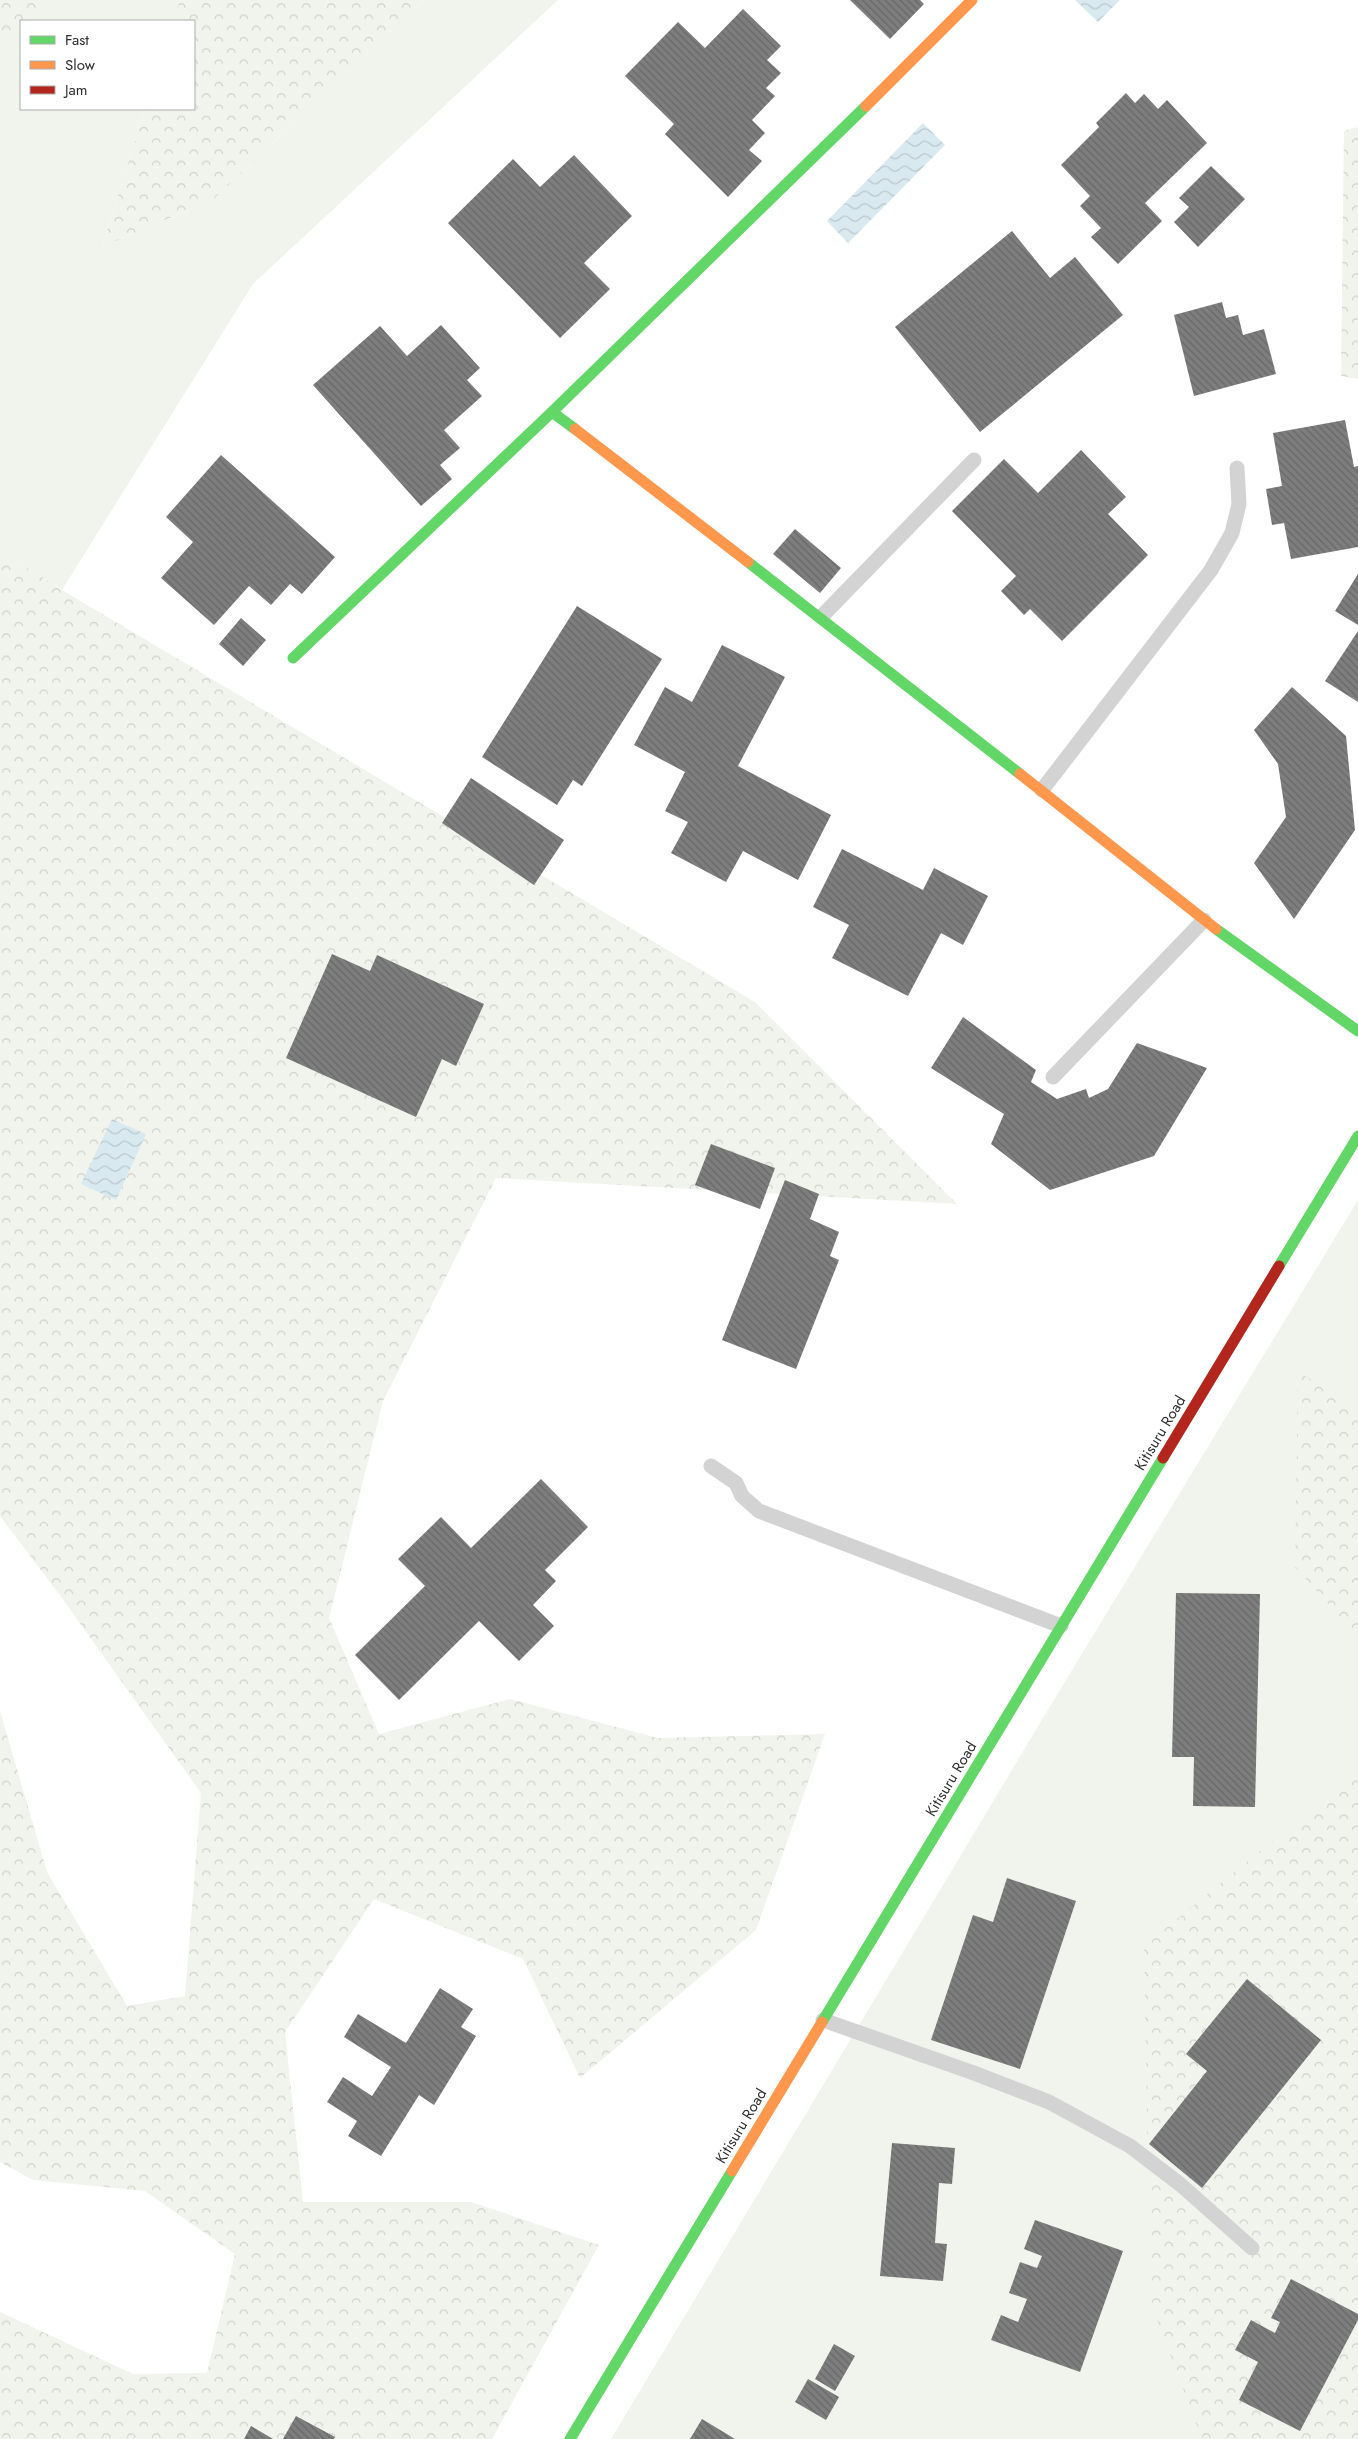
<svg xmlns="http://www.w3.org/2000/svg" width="1358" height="2439" font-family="Jost,sans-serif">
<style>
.grass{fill:#f1f4ec}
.forest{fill:url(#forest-crowns)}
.water{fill:url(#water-waves)}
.building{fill:url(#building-back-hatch)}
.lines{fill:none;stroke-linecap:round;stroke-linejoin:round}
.lane{stroke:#d3d3d3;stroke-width:15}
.fast{stroke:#63d668;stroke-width:11}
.slow{stroke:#ff974d;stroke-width:11}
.jam{stroke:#b3261e;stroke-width:11}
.labels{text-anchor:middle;stroke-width:5;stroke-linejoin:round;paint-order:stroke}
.street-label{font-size:15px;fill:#2e2e2e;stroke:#fff}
</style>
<defs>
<pattern id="forest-crowns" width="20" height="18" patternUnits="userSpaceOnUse" patternTransform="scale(1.25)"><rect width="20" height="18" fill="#f1f4ec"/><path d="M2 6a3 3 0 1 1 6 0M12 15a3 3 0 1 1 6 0" fill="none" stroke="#cfd2cb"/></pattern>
<pattern id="water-waves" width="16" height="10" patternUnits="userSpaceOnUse" patternTransform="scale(1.25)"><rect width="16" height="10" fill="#d9e9f0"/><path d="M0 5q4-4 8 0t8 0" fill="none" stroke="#bbc8ce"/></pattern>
<pattern id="building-back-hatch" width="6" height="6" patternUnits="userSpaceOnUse" patternTransform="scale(1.25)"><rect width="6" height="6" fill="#7e7e7e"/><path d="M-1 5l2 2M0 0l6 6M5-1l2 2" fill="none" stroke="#686868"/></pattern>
</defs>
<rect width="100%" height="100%" fill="#fff"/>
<g class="grass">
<path d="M 45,0 L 180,0 L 173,21 L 22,21 Z"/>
<path d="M 424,0 L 558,0 L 253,284 L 62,590 L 0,550 L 0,42 L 21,22 L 21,109 L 145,109 L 102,247 L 214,199 Z"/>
<path d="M 1358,1200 L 1358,2439 L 611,2439 L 1052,1703 Z"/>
</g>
<g class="forest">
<path d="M 0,0 L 45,0 L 0,42 Z"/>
<path d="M 180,0 L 424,0 L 214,199 L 102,247 L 145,109 L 194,109 L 194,21 L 173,21 Z"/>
<path d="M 1358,127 L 1358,379 L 1341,376 L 1344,131 Z"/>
<path d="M 0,550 L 62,590 L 755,1002 L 957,1204 L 496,1178 L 383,1401 L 329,1618 L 379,1734 L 510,1699 L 658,1738 L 825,1734 L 756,1930 L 580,2078 L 523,1959 L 374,1899 L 285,2032 L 303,2202 L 471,2202 L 599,2245 L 492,2439 L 0,2439 L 0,2312 L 133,2374 L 207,2373 L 235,2254 L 145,2191 L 33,2180 L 0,2162 L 0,1711 L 47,1872 L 127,2006 L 185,1996 L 201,1793 L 62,1598 L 0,1516 Z"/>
<path d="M 1298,1372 L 1358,1407 L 1358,1637 L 1295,1567 Z"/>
<path d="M 1358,1771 L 1358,2439 L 1202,2439 L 1150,2301 L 1144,1946 Z"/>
</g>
<g class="water">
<path d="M 1075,0 L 1120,0 L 1098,22 Z"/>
<path d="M 923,123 L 945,145 L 848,243 L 827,221 Z"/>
<path d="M 112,1119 L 146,1134 L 116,1200 L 81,1184 Z"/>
</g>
<g class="building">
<path d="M 850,0 L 920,0 L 924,4 L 890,39 Z"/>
<path d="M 743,9 L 781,46 L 767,60 L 781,73 L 766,88 L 775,96 L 752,120 L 765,133 L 749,150 L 762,161 L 728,197 L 665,134 L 674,124 L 625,76 L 678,22 L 705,48 Z"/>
<path d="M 1126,93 L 1135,103 L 1144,94 L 1158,109 L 1167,100 L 1207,143 L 1145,203 L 1162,221 L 1118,264 L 1091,237 L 1101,228 L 1080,206 L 1090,196 L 1061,165 L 1099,127 L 1096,123 Z"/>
<path d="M 574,155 L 632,216 L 584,263 L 610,289 L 560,338 L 448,223 L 513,159 L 540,187 Z"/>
<path d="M 1211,166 L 1245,199 L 1198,247 L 1174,222 L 1189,207 L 1179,198 Z"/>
<path d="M 1012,231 L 1050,278 L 1075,257 L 1123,315 L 980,432 L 895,327 Z"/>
<path d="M 1222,302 L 1226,318 L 1238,315 L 1243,335 L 1264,329 L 1276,374 L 1194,396 L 1174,315 Z"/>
<path d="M 441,325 L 480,368 L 467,380 L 482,396 L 444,430 L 460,448 L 440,465 L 452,479 L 421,506 L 313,385 L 380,326 L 407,356 Z"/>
<path d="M 1345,420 L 1354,467 L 1358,466 L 1358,547 L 1291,559 L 1284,523 L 1272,525 L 1266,489 L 1282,486 L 1273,433 Z"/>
<path d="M 1081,450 L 1126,497 L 1108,514 L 1148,555 L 1062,641 L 1030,609 L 1024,615 L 1001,591 L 1016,576 L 952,511 L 1004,459 L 1038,493 Z"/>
<path d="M 221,455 L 335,557 L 302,594 L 290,584 L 271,605 L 249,586 L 214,625 L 161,578 L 193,542 L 166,517 Z"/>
<path d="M 795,529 L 841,568 L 820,593 L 773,554 Z"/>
<path d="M 1358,574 L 1358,625 L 1335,611 Z"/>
<path d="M 577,606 L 662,659 L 582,786 L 573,780 L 557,805 L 482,757 Z"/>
<path d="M 241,618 L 266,640 L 243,666 L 219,644 Z"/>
<path d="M 1358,631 L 1358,702 L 1325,681 Z"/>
<path d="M 722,645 L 785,677 L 738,766 L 831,815 L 798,880 L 743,851 L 726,882 L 671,853 L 688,822 L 665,811 L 685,772 L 634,745 L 665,687 L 692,702 Z"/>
<path d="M 1292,687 L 1346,736 L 1355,830 L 1294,919 L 1254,863 L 1286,817 L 1278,764 L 1254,730 Z"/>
<path d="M 471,778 L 564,840 L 534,885 L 442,823 Z"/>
<path d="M 842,849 L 923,890 L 934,868 L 988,896 L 963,945 L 941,933 L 908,996 L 832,958 L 849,925 L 813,907 Z"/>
<path d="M 332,954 L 370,971 L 377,955 L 484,1004 L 456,1066 L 442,1059 L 416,1117 L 286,1058 Z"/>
<path d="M 963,1017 L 1036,1070 L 1031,1082 L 1057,1099 L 1086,1089 L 1089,1098 L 1108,1089 L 1137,1043 L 1207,1068 L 1154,1156 L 1050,1190 L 991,1144 L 1004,1114 L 931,1068 Z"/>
<path d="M 711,1144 L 775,1168 L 760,1209 L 695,1185 Z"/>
<path d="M 785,1180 L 819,1194 L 810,1219 L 839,1232 L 830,1256 L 839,1260 L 796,1369 L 722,1340 Z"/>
<path d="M 541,1479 L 588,1527 L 545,1570 L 556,1581 L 533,1605 L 554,1626 L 519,1661 L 479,1621 L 399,1700 L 355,1655 L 425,1586 L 398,1559 L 441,1517 L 471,1548 Z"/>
<path d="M 1176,1593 L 1260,1594 L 1255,1807 L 1193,1806 L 1194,1757 L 1172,1757 Z"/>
<path d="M 1007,1878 L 1076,1901 L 1020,2069 L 931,2040 L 973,1915 L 993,1922 Z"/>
<path d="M 1247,1979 L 1321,2040 L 1202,2188 L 1149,2144 L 1207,2071 L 1186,2054 Z"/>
<path d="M 440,1988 L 473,2009 L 461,2027 L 476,2036 L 434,2105 L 419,2095 L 381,2156 L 348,2136 L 357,2121 L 327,2102 L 343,2077 L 372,2096 L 391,2067 L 344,2037 L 358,2014 L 406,2043 Z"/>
<path d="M 892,2143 L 955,2148 L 952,2184 L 939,2183 L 935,2243 L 947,2244 L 943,2281 L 880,2276 Z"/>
<path d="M 1035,2220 L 1123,2251 L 1080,2372 L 991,2340 L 1001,2315 L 1018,2322 L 1027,2299 L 1009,2293 L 1020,2262 L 1037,2268 L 1042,2256 L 1024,2249 Z"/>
<path d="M 1291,2279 L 1358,2314 L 1358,2320 L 1300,2431 L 1239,2400 L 1258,2362 L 1235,2350 L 1251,2320 L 1275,2333 L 1280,2322 L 1271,2318 Z"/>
<path d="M 834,2344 L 855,2356 L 835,2391 L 815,2379 Z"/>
<path d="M 808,2379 L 839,2397 L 826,2420 L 795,2402 Z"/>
<path d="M 296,2416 L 335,2437 L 334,2439 L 283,2439 Z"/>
<path d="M 702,2419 L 735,2439 L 690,2439 Z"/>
<path d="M 251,2426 L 273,2439 L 244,2439 Z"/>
</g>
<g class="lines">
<g class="lane">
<path d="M 821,617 L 974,460"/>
<path d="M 1042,790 L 1211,570 L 1232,533 L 1239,504 L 1237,468"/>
<path d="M 1053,1077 L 1204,920"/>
<path d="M 711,1466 L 736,1483 L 742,1496 L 759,1511 L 1061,1626"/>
<path d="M 823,2020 L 971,2072 L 1049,2102 L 1130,2146 L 1181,2185 L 1252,2248"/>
</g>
<g class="fast">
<path d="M 552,412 L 866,106"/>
<path d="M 748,562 L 1020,774"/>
<path d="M 293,658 L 552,412 L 575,429"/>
<path d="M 1216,929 L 1358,1031"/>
<path d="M 1279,1266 L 1358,1136"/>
<path d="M 822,2022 L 1163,1458"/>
<path d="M 570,2439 L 732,2171"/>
</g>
<g class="slow">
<path d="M 866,106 L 972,0"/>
<path d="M 575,429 L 748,562"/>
<path d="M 1020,774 L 1216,929"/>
<path d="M 732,2171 L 822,2022"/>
</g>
<path class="jam" d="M 1163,1458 L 1279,1266"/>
</g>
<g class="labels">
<g class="street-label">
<text transform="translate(1160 1433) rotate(-59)" y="5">Kitisuru Road</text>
<text transform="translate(951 1779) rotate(-59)" y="5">Kitisuru Road</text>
<text transform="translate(741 2126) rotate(-59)" y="5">Kitisuru Road</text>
</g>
</g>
<rect x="20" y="20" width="175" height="90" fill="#ffffff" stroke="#ababab"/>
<rect x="30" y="36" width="25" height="8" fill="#63d668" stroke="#ababab"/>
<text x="65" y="45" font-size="15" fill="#2e2e2e">Fast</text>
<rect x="30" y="61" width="25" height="8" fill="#ff974d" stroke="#ababab"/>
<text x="65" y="70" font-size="15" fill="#2e2e2e">Slow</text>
<rect x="30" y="86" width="25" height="8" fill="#b3261e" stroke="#ababab"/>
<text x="65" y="95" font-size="15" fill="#2e2e2e">Jam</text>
</svg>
